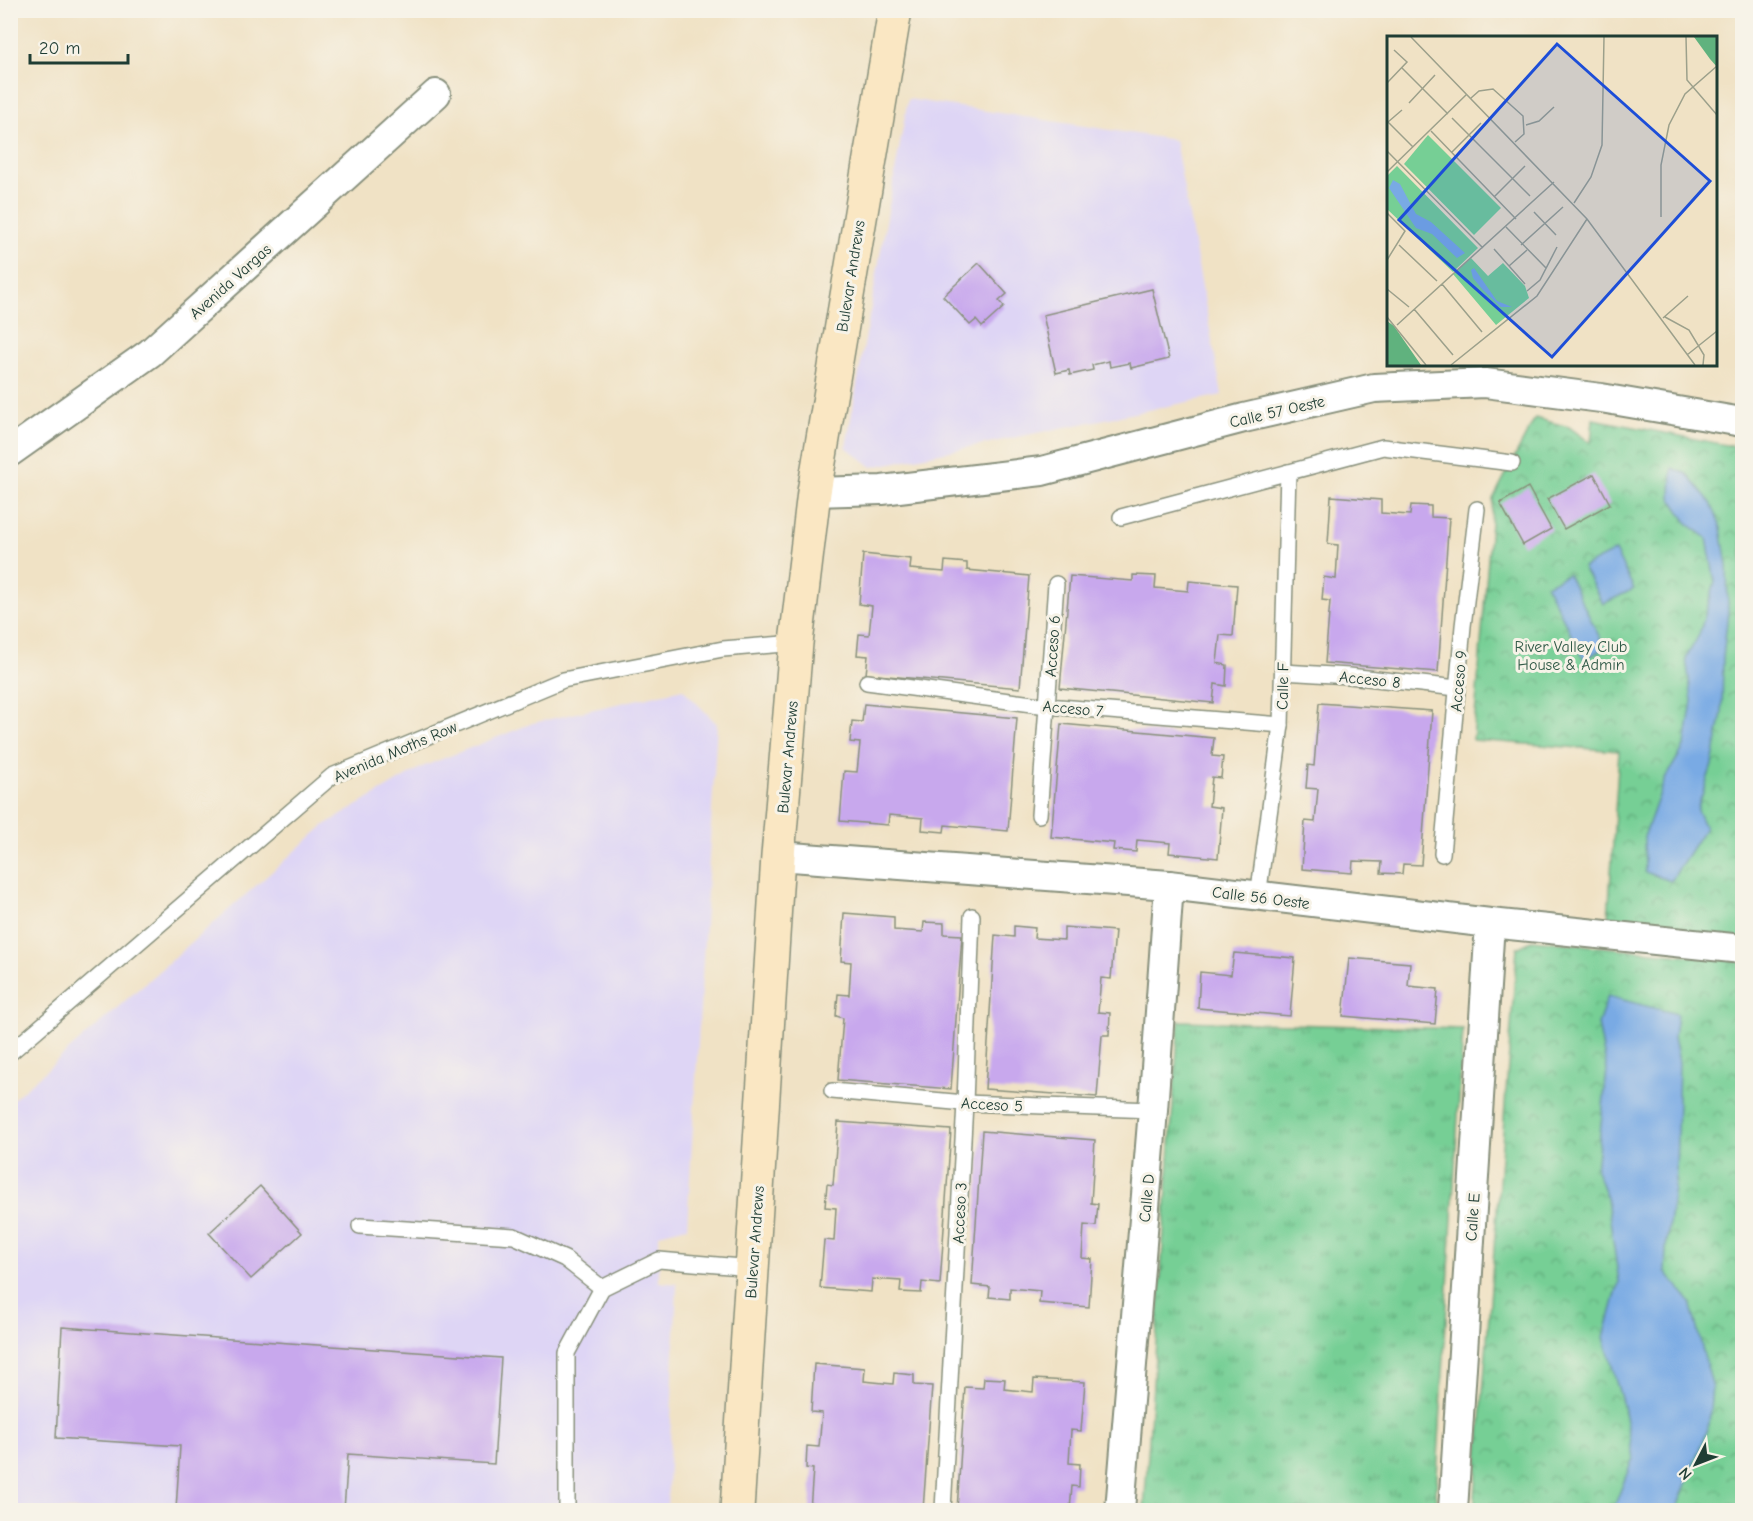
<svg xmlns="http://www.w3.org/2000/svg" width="1753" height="1521" font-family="'Comic Neue',sans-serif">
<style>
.built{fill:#ded5f5}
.grass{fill:url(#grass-tufts);stroke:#4a8664;stroke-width:1.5}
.park{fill:url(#park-crowns);stroke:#4a8664;stroke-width:1.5}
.water{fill:#79aae4;stroke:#4c748c;stroke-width:1.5}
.building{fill:#c8a8ed}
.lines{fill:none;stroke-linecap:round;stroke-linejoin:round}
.service-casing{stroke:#88907c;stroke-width:18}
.minor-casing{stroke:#88907c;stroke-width:32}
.secondary-casing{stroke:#88907c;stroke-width:36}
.service{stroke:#fff;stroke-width:15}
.minor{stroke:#fff;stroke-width:28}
.secondary{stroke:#fae7c3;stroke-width:33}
.labels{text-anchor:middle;stroke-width:6;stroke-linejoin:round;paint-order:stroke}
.street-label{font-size:16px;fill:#1f3d34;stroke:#f7f3e8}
.park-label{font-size:16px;fill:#305a47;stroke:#f7f3e8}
.inset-road{fill:none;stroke:#9ca08b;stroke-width:1.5}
.view{fill:#1d4ed8;fill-opacity:0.15;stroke:#1d4ed8;stroke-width:3}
.inset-edge{fill:none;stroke:#1f3d34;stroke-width:3}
</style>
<defs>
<pattern id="grass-tufts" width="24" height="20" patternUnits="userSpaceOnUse" patternTransform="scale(1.5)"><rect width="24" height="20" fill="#76cf95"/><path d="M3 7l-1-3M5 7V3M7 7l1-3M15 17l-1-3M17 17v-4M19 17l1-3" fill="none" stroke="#60a97a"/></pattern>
<pattern id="park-crowns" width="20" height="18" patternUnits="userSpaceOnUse" patternTransform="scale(1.5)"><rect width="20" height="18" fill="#76cf95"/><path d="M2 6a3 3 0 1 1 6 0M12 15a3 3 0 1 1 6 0" fill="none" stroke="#60a97a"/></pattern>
</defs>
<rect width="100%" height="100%" fill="#f7f3e8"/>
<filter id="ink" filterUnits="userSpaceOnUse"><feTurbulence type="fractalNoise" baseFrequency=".0167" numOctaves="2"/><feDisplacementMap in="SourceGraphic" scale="12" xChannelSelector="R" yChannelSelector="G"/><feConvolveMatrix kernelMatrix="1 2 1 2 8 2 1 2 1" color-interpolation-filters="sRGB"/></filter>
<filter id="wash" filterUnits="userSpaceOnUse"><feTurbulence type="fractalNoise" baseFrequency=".008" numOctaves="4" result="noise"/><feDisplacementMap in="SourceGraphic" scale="24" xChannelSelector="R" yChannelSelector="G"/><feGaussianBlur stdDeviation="1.35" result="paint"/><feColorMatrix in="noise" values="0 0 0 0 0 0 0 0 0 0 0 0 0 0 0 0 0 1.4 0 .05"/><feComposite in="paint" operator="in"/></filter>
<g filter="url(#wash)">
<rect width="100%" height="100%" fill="#f0e2c5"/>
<g class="built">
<path d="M 908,99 L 1175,140 L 1222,395 L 872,467 L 846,447 Z"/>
<path d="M 683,689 L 717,724 L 687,1227 L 659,1234 L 659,1282 L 677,1284 L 667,1510 L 11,1510 L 10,1102 L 325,825 L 422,767 L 533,723 Z"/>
</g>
<path class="grass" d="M 1179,1021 L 1463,1029 L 1435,1510 L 1144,1510 Z"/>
<g class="park">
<path d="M 1535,418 L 1569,427 L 1591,443 L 1593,419 L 1742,448 L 1742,949 L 1607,934 L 1619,751 L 1473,740 L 1493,499 Z"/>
<path d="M 1533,940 L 1742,961 L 1742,1510 L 1474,1510 L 1517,948 Z"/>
</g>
<g class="water">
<path d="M 1672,468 L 1687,474 L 1711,503 L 1721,528 L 1727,566 L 1728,612 L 1723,658 L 1722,713 L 1712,765 L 1697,810 L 1705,828 L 1671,881 L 1645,872 L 1644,837 L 1665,779 L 1685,745 L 1692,701 L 1686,658 L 1699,635 L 1715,582 L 1707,538 L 1688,524 L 1671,498 Z"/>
<path d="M 1615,551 L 1634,589 L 1603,604 L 1583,567 Z"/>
<path d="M 1568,574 L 1605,648 L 1584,659 L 1546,585 Z"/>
<path d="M 1608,996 L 1677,1014 L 1674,1037 L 1679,1062 L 1676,1173 L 1666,1248 L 1665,1271 L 1690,1302 L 1712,1385 L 1709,1424 L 1676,1510 L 1613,1510 L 1633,1458 L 1623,1406 L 1604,1337 L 1619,1282 L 1607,1199 L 1596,1170 L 1607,1070 L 1598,1024 Z"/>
</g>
<g id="blocks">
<g class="building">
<path d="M 979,263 L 1007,294 L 999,301 L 1004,307 L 982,327 L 976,320 L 970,325 L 943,296 Z"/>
<path d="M 1152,289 L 1169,359 L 1131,368 L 1130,363 L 1110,367 L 1109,361 L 1092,365 L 1093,370 L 1070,375 L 1069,370 L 1056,373 L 1043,315 Z"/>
<path d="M 1594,474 L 1610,504 L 1564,529 L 1547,499 Z"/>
<path d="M 1528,487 L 1551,529 L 1523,545 L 1500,503 Z"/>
<path d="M 1331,496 L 1381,500 L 1381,513 L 1410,515 L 1411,505 L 1431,506 L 1431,517 L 1449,518 L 1438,672 L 1325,663 L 1330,601 L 1322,600 L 1324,577 L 1336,579 L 1338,545 L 1328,544 Z"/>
<path d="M 863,554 L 911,559 L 910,569 L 944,572 L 945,561 L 967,563 L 967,570 L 1029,576 L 1020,688 L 866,674 L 868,656 L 857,655 L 859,634 L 869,635 L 872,606 L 859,604 Z"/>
<path d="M 1133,575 L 1156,576 L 1155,588 L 1188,591 L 1189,581 L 1237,585 L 1233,636 L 1220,635 L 1217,663 L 1227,665 L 1226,686 L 1215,684 L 1213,703 L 1060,688 L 1070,576 L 1133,581 Z"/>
<path d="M 1319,703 L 1432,711 L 1421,865 L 1403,864 L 1402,874 L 1381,873 L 1382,862 L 1353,861 L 1352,873 L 1302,869 L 1305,821 L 1315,822 L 1318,789 L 1306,788 L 1308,765 L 1314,766 Z"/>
<path d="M 864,704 L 1017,718 L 1008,831 L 945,825 L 944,832 L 922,830 L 923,818 L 889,815 L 888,825 L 840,821 L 844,771 L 857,772 L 860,743 L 850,742 L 852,721 L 862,722 Z"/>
<path d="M 1061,724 L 1214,738 L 1212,756 L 1223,757 L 1221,778 L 1212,777 L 1209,806 L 1222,808 L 1218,858 L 1169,853 L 1170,843 L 1137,840 L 1136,852 L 1113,850 L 1114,843 L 1051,837 Z"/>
<path d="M 844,913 L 894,917 L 894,930 L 923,932 L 924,922 L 944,923 L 944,934 L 962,935 L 951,1089 L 838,1080 L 843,1018 L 836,1016 L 838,994 L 849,995 L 851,962 L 841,961 Z"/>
<path d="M 1014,926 L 1035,928 L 1034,938 L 1064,940 L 1064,927 L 1115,931 L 1111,979 L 1101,978 L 1098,1012 L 1110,1013 L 1109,1035 L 1102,1035 L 1097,1097 L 985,1089 L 995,935 L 1014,937 Z"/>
<path d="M 1234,953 L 1295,958 L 1290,1016 L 1198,1008 L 1200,972 L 1231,975 Z"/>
<path d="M 1349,958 L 1410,963 L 1408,986 L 1438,989 L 1435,1024 L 1343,1016 Z"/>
<path d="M 838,1122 L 951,1130 L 940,1284 L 922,1282 L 921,1293 L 900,1292 L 901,1281 L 872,1279 L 871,1292 L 820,1288 L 824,1240 L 834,1241 L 836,1208 L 825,1207 L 827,1184 L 833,1185 Z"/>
<path d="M 982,1131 L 1095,1140 L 1091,1203 L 1098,1204 L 1096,1226 L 1084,1225 L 1082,1258 L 1092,1259 L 1089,1307 L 1039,1303 L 1040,1291 L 1010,1288 L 1010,1299 L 989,1297 L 990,1287 L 972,1285 Z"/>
<path d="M 260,1186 L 302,1233 L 251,1279 L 209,1233 Z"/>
<path d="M 62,1327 L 501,1358 L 494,1464 L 348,1454 L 344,1510 L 176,1510 L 180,1446 L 56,1438 Z"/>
<path d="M 814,1364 L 865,1368 L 864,1381 L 893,1384 L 894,1373 L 914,1375 L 914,1385 L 932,1386 L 923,1510 L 810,1510 L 813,1469 L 806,1468 L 807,1446 L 819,1447 L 822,1413 L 811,1412 Z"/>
<path d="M 984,1378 L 1005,1379 L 1004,1389 L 1033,1392 L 1034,1379 L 1085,1382 L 1081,1431 L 1071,1430 L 1069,1463 L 1080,1464 L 1079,1487 L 1072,1486 L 1070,1510 L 957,1510 L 965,1387 L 983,1388 Z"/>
</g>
</g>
</g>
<g filter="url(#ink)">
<use href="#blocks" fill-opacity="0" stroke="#88907c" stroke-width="1.5"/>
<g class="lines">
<defs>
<g id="service">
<path d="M 1121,517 L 1383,447 L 1512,463"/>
<path d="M 1283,672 L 1349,676 L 1457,688"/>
<path d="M 867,682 L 1047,706 L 1281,725"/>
<path d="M 1039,815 L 1056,584"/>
<path d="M 1442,854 L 1463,626 L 1477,509"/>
<path d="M 1258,897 L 1281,725 L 1288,472"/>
<path d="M 10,1053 L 332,776 L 563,680 L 723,649 L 796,643"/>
<path d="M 832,1091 L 965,1103 L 1153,1110"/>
<path d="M 360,1226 L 514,1236 L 565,1259 L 602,1288"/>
<path d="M 567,1510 L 567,1353 L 602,1288 L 659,1260 L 752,1268"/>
<path d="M 943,1510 L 965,1103 L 972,916"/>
</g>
<g id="minor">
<path d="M 10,452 L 150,353 L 436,94"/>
<path d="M 814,492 L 882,490 L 1042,471 L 1244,418 L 1374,388 L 1485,383 L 1601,398 L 1742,422"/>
<path d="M 778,856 L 1169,885 L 1490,923 L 1742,949"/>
<path d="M 1120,1510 L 1153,1110 L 1169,885"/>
<path d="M 1453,1510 L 1490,923"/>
</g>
<path id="secondary" d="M 737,1510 L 778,856 L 796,643 L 814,492 L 895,10"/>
</defs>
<use href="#service" class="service-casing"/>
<use href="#minor" class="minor-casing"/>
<use href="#secondary" class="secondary-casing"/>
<use href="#service" class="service"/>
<use href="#minor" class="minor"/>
<use href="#secondary" class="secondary"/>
</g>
</g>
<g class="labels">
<g class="street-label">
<text transform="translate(850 276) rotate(-81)" y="6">Bulevar Andrews</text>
<text transform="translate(230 281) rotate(-42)" y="6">Avenida Vargas</text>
<text transform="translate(1277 411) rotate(-13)" y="6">Calle 57 Oeste</text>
<text transform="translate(1052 646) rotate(-86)" y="6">Acceso 6</text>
<text transform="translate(1370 679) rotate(6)" y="6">Acceso 8</text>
<text transform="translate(1458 681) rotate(-85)" y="6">Acceso 9</text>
<text transform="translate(1282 686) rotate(-89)" y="6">Calle F</text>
<text transform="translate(1073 708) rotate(5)" y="6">Acceso 7</text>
<text transform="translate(395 751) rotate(-23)" y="6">Avenida Moths Row</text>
<text transform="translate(787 757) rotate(-85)" y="6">Bulevar Andrews</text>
<text transform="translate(1261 897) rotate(7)" y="6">Calle 56 Oeste</text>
<text transform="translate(992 1104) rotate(3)" y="6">Acceso 5</text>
<text transform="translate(1146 1198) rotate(-85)" y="6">Calle D</text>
<text transform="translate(959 1213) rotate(-87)" y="6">Acceso 3</text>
<text transform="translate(1472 1217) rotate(-86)" y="6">Calle E</text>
<text transform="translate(754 1242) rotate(-86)" y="6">Bulevar Andrews</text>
</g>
<g class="park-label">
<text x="1571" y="652">River Valley Club<tspan x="1571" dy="18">House &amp; Admin</tspan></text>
</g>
</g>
<g transform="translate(1387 36)">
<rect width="330" height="330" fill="#f0e2c5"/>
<path d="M 41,99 L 114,172 L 87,199 L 17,128 Z" fill="#76cf95"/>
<path d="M 307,1 L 330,1 L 330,31 L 323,23 ZM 0,285 L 7,290 L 34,329 L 0,329 Z" fill="#60b27e"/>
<path d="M 10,130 L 91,212 L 66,236 L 0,173 L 0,140 ZM 84,222 L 101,240 L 116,227 L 138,250 L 142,262 L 109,289 L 66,238 Z" fill="#76cf95"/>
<path d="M 6,144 L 13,148 L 29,178 L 44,186 L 78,217 L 70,222 L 45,198 L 29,192 L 2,152 ZM 87,232 L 110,265 L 125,271 L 114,271 L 96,254 L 86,242 L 84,234 Z" fill="#79aae4"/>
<path class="inset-road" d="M 24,1 L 200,183 L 308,329M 299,1 L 300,44 L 330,79M 15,32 L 61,78M 0,47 L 20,26 L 7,14M 84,62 L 92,55 L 106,53 L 136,80 L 137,98 L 128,106M 22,67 L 48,39M 65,82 L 143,160M 0,85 L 26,111M 1,86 L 15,74M 139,89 L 152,85 L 167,71M 44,95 L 129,183M 0,115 L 96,212M 65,116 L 94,87M 0,136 L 80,58M 107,161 L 138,130M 187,167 L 204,141 L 215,109 L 217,1M 147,176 L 169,199M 0,177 L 18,195 L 0,224M 274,181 L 274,129 L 282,89 L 298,58 L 330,30M 119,191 L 159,232M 12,209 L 50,245M 134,209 L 176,171M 107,213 L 138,248M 122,230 L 140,214M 55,248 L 95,296M 0,253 L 22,271M 140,255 L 153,244 L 170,211M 27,273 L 66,319M 0,281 L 39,329M 278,281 L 302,294 L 317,319 L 316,329M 276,282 L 301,260M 10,289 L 167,146M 300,319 L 330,295M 64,329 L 150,260 L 200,183"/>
<path class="view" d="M 170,8 L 323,145 L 165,321 L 12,184 Z"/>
<rect width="330" height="330" class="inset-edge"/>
</g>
<rect width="1753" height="1521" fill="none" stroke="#f7f3e8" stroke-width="36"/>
<g transform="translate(1696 1464) rotate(228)" stroke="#f7f3e8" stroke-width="4.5" paint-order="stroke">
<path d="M0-4.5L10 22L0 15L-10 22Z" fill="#1f3d34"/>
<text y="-9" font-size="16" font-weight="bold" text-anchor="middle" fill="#1f3d34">N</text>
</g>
<path d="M30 54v9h98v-9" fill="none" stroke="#1f3d34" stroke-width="3"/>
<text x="39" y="54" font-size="18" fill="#1f3d34" stroke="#f7f3e8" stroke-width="4.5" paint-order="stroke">20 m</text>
</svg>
